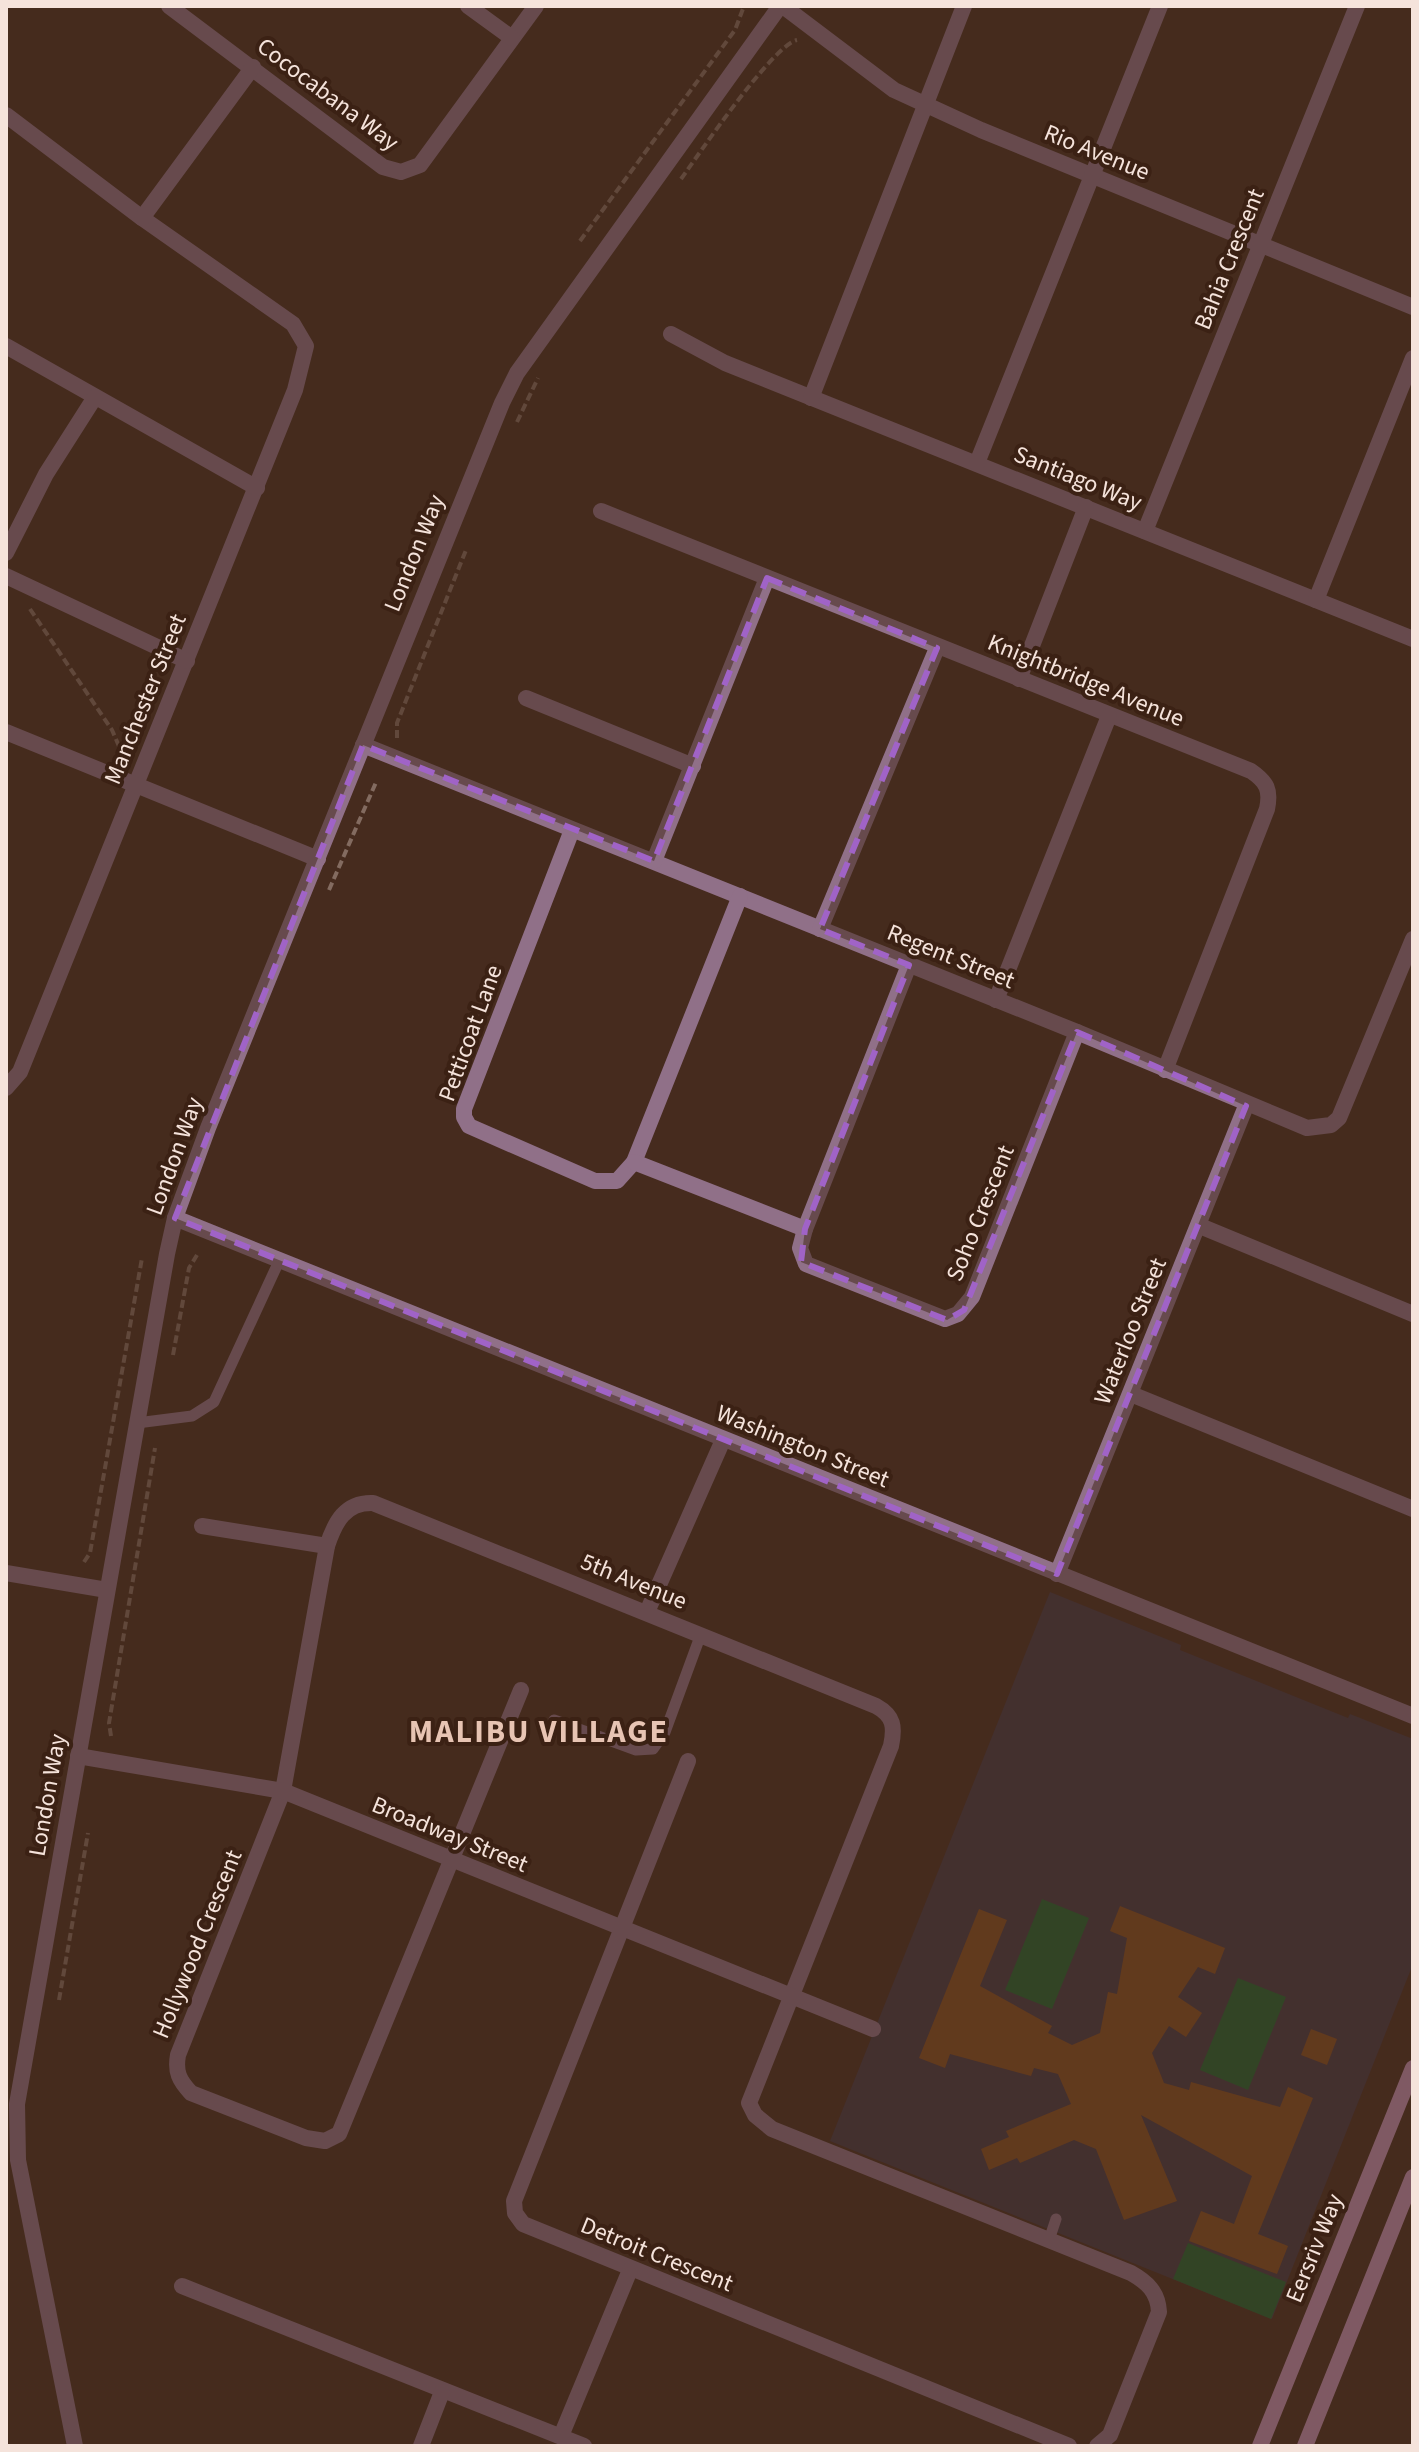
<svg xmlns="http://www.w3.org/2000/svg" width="1419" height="2452" font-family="'Source Sans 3',sans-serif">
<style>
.education{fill:#423544}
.green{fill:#1b6330}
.building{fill:#844c1d}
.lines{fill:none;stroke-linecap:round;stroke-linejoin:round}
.path{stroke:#836b60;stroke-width:4;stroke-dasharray:8 4;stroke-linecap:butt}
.service{stroke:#907088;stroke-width:11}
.minor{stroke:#907088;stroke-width:16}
.tertiary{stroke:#907088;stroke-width:16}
.secondary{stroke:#c591b8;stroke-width:16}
.marked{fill:none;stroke:#a063c7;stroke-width:6;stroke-dasharray:16 10;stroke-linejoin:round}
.labels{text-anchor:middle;stroke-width:8;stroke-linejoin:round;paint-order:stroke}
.street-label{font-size:24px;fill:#f5e3db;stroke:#3b2114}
.district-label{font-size:32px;font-weight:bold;letter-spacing:2px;fill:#e7c4b3;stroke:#3b2114}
</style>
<rect width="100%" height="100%" fill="#462b1e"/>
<path class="education" d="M 1050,1592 L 1181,1645 L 1180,1650 L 1348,1718 L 1350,1714 L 1413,1739 L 1413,1964 L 1272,2319 L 830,2141 Z"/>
<g class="green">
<path d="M 1042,1899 L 1089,1918 L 1052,2009 L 1005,1990 Z"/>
<path d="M 1238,1978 L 1286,1997 L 1248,2090 L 1200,2070 Z"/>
<path d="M 1188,2243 L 1286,2282 L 1271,2319 L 1173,2279 Z"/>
</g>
<g class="building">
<path d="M 1120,1906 L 1225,1948 L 1215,1974 L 1198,1967 L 1178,1997 L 1202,2013 L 1186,2037 L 1169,2026 L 1152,2053 L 1164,2083 L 1189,2090 L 1191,2082 L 1280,2107 L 1288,2087 L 1313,2098 L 1258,2234 L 1288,2246 L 1277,2274 L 1189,2241 L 1201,2211 L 1234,2224 L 1252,2176 L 1141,2115 L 1177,2201 L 1124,2220 L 1096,2149 L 1074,2140 L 1020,2163 L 1017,2158 L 989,2170 L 981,2149 L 1009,2137 L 1006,2131 L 1071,2104 L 1058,2074 L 1034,2068 L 1031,2076 L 950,2054 L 945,2068 L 919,2058 L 979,1909 L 1007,1920 L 980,1986 L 1052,2026 L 1048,2033 L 1072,2045 L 1100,2033 L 1108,1992 L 1117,1994 L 1127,1938 L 1110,1931 Z"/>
<path d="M 1311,2029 L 1337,2039 L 1327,2065 L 1301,2055 Z"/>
</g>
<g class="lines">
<g class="path">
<path d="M 681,179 C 699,154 773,45 797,40"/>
<path d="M 580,241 L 735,30 L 744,6"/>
<path d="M 517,422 L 538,378"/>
<path d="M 30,609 L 112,730 L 125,760"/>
<path d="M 397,738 L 397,723 L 466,550"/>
<path d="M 329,890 L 377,780"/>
<path d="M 173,1355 L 189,1268 L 197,1255"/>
<path d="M 84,1562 L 90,1553 L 142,1258"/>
<path d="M 111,1736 L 109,1723 L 155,1448"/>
<path d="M 59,2000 L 88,1833"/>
</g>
<g class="service">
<path d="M 137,1423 L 192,1416 L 214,1402 L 280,1259"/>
<path d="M 554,1720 L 636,1750 L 653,1749 L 665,1732 L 701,1634"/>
<path d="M 1049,2240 L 1056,2219"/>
</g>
<g class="minor">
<path d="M 169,6 L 383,167 L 401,172 L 420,165 L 536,6"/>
<path d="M 468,6 L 512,38"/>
<path d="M 783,6 L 894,90 L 981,130 L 1413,307"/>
<path d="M 6,115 L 142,218 L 293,324 L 306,346 L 295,390 L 20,1072 L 6,1088"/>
<path d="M 142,218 L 253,67"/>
<path d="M 671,334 L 725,363 L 1413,639"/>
<path d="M 6,346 L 257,488"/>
<path d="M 811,398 L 964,6"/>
<path d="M 977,463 L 1160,6"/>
<path d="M 601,511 L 1251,771 C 1267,782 1271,790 1267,809 L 1165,1070"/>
<path d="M 1145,531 L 1357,6"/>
<path d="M 6,553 L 46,474 L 95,397"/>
<path d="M 6,576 L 187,661"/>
<path d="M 1316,600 L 1413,358"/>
<path d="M 1019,679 L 1086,507"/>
<path d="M 526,698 L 693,766"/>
<path d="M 6,732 L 318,859"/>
<path d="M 363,745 L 1077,1032 L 1307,1128 L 1331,1125 L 1339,1118 L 1413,939"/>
<path d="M 572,830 L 464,1109 L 464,1117 L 469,1126 L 595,1181 L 617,1181 L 634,1162 L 740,896"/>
<path d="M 654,861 L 767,578"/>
<path d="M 820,929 L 937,648"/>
<path d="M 909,965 L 805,1229 L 800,1248 L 806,1264 L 945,1319 L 958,1314 L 972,1297 L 1077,1032"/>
<path d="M 996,1000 L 1109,716"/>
<path d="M 634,1162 L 805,1229"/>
<path d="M 175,1218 L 1413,1716"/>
<path d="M 1200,1226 L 1413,1314"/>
<path d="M 1131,1394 L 1413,1509"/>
<path d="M 202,1526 L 327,1546"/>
<path d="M 6,1573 L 107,1590"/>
<path d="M 1057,1574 L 1246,1106"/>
<path d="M 647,1612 L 723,1440"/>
<path d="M 521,1690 L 339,2134 L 325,2141 L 306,2138 L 191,2093 C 179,2080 175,2072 178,2055 L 283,1791 L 327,1546 C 335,1522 345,1502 373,1503 L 876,1706 C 894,1716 895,1727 891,1746 L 749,2103 L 755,2115 L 772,2129 L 1131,2273 C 1147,2282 1158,2292 1159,2312 L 1110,2435 L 1097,2446"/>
<path d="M 78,1756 L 283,1791 L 873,2029"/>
<path d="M 688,1761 L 514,2201 L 515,2213 L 523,2224 L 1069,2446"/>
<path d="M 182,2286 L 584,2446"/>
<path d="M 561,2436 L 630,2270"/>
<path d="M 421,2446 L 442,2392"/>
</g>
<path class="tertiary" d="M 75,2446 L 18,2160 L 17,2104 L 167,1254 L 175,1218 L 208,1128 L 502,403 L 517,373 L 780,6"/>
<g class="secondary">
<path d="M 1260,2446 L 1413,2068"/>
<path d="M 1305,2446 L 1413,2177"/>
</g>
</g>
<path d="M0 0H1419V2452H0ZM 767,578 L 937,648 L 820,929 L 909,965 L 805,1229 L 801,1262 L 947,1320 L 964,1310 L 1077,1032 L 1246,1106 L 1057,1574 L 175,1218 L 363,745 L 654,861 Z" fill="#462b1e" fill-opacity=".55" fill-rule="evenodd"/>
<path class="marked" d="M 767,578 L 937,648 L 820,929 L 909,965 L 805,1229 L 801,1262 L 947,1320 L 964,1310 L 1077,1032 L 1246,1106 L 1057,1574 L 175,1218 L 363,745 L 654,861 Z"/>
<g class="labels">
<g class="street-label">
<text transform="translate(328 94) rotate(37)" y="8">Cococabana Way</text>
<text transform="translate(1097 152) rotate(22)" y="8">Rio Avenue</text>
<text transform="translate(1229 259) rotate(-68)" y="8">Bahia Crescent</text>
<text transform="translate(1078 478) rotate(22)" y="8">Santiago Way</text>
<text transform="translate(414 553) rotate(-68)" y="8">London Way</text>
<text transform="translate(1086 680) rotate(22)" y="8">Knightbridge Avenue</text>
<text transform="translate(145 699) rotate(-68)" y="8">Manchester Street</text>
<text transform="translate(951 956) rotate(22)" y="8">Regent Street</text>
<text transform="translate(470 1033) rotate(-70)" y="8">Petticoat Lane</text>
<text transform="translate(174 1156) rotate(-70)" y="8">London Way</text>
<text transform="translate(980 1213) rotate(-68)" y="8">Soho Crescent</text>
<text transform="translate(1130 1331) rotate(-68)" y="8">Waterloo Street</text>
<text transform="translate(803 1446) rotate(22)" y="8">Washington Street</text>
<text transform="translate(634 1581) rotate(22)" y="8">5th Avenue</text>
<text transform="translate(47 1795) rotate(-80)" y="8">London Way</text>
<text transform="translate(450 1834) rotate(22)" y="8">Broadway Street</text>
<text transform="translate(197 1944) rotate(-68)" y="8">Hollywood Crescent</text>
<text transform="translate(1314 2248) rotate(-68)" y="8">Eersriv Way</text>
<text transform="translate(657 2254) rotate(22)" y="8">Detroit Crescent</text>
</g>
<g class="district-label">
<text x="539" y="1742">MALIBU VILLAGE</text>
</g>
</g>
<rect width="1419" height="2452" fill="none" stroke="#f5e3db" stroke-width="16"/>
</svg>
